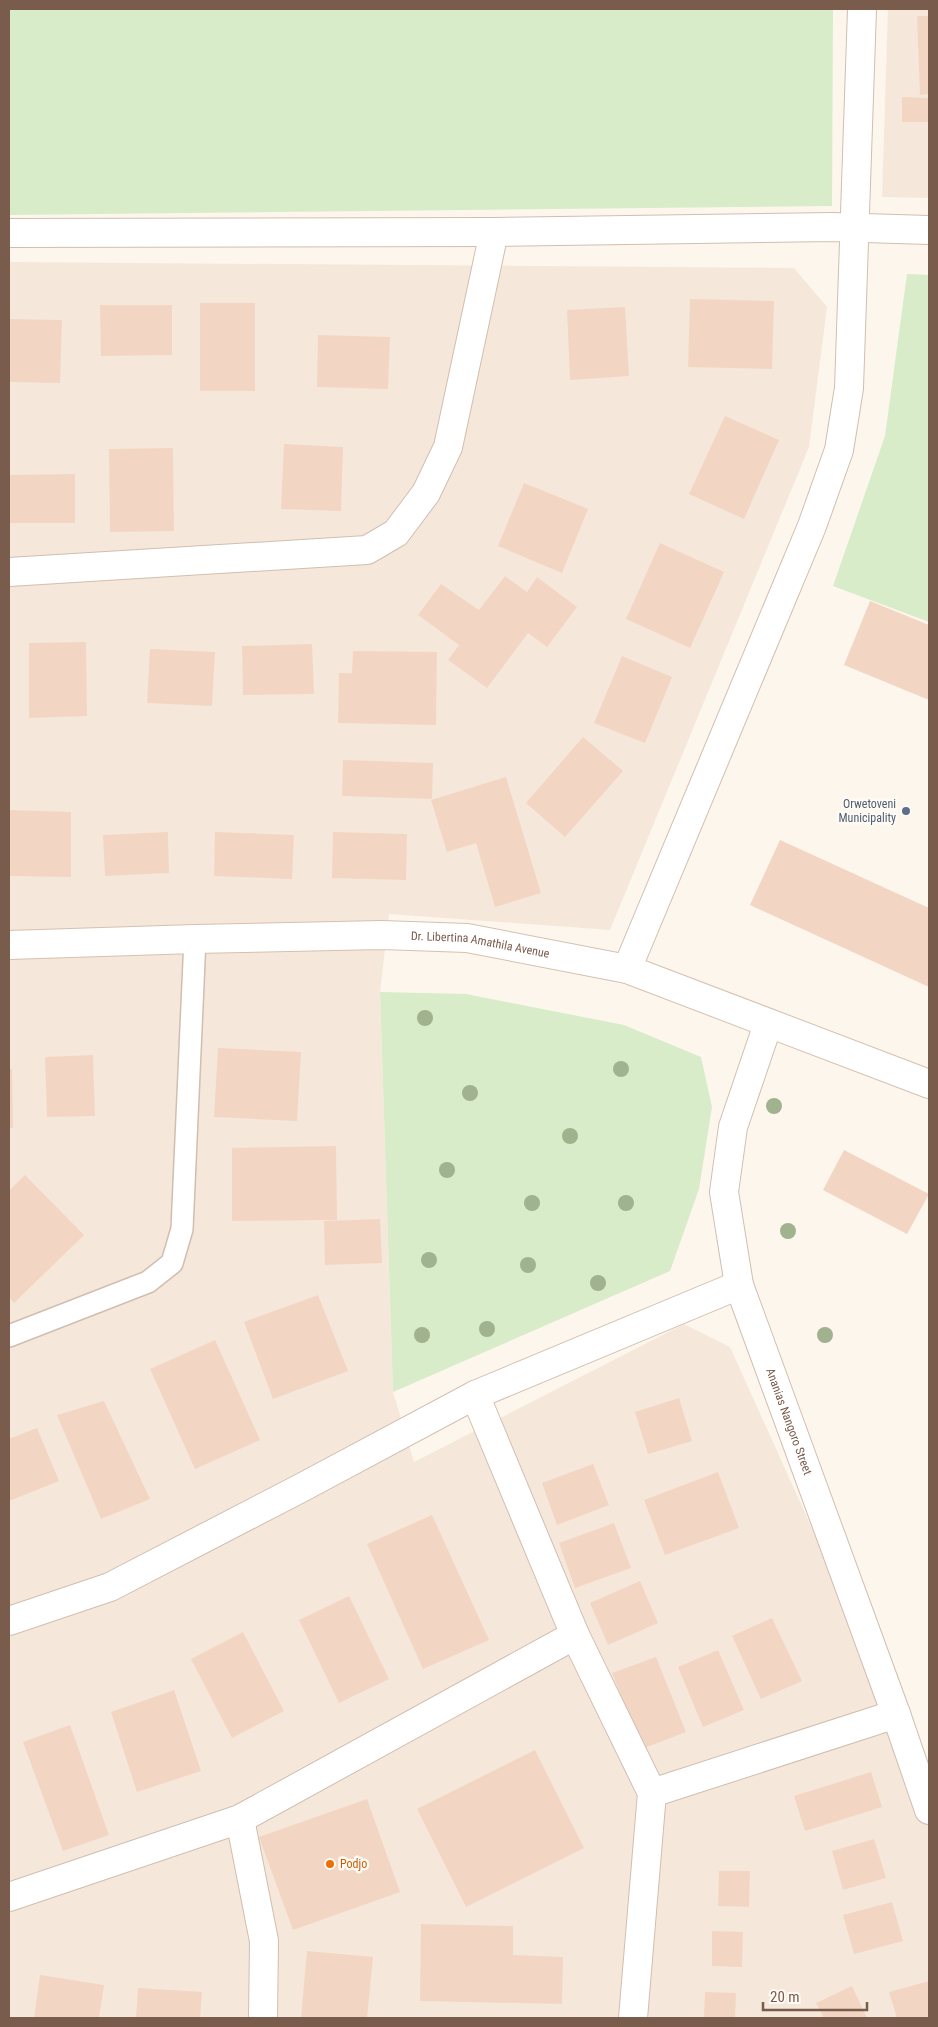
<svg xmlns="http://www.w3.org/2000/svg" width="938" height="2027" font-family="'Roboto Condensed',sans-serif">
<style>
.residential{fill:#f5e8da}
.green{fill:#d8ecc9}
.building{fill:#f3d5c3}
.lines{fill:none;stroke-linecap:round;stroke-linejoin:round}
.lane-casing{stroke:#d1beb0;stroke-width:24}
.street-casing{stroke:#d1beb0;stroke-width:30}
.secondary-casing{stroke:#d6c0b0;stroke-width:30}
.lane{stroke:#fff;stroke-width:21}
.street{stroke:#fff;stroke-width:28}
.secondary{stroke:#fff;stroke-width:28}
.tree{fill:#a0b28e}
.service-dot{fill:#5c6f8a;stroke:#fffaf3;stroke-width:2}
.food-dot{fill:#e8710a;stroke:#fffaf3;stroke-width:2}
.labels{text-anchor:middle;stroke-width:5;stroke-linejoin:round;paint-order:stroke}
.service-label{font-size:12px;fill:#4e5e75;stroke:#fffaf3;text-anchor:end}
.street-label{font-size:12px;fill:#7a5c4d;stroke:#fffaf3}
.food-label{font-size:12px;fill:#c56008;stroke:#fffaf3;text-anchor:start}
</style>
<rect width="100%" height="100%" fill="#fdf6ec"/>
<g class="residential">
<path d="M 888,9 L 929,9 L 929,198 L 882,197 Z"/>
<path d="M 9,262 L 794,268 L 827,307 L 809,447 L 610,930 L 389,914 L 380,992 L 393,1392 L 414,1462 L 684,1324 L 730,1347 L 896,1714 L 929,1810 L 929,2018 L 9,2018 Z"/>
</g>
<g class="green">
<path d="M 9,9 L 833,9 L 832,206 L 9,215 Z"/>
<path d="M 907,274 L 929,275 L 929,622 L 833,586 L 885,436 Z"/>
<path d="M 380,992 L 466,994 L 624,1025 L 701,1057 L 712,1107 L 699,1189 L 670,1271 L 393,1392 Z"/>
</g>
<g class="building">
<path d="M 917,16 L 929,16 L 929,94 L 920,95 Z"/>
<path d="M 902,97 L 929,98 L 929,122 L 902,122 Z"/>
<path d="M 690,299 L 774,301 L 772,369 L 688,367 Z"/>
<rect x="200" y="303" width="55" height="88"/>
<path d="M 100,305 L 172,305 L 172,355 L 101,356 Z"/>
<path d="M 625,307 L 629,376 L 570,380 L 567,310 Z"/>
<path d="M 9,319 L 62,320 L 60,383 L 9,382 Z"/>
<path d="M 318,335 L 390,337 L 388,389 L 317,387 Z"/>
<path d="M 725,416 L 779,440 L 744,519 L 689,494 Z"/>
<path d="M 284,444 L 343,447 L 341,511 L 281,509 Z"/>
<path d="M 173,448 L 174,531 L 110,532 L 109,449 Z"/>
<path d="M 75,474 L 75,523 L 9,523 L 9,475 Z"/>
<path d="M 524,483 L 588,509 L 562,573 L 498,546 Z"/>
<path d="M 660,543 L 724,572 L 690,648 L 626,619 Z"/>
<path d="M 505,576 L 527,592 L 537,577 L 577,607 L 547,647 L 528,633 L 487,688 L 448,660 L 459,645 L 418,615 L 441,584 L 479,610 Z"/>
<path d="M 870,601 L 929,625 L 929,700 L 844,665 Z"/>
<path d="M 86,642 L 87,716 L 29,718 L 29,643 Z"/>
<path d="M 312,644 L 314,694 L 243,695 L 242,646 Z"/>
<path d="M 150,649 L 215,652 L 212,706 L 147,703 Z"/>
<path d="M 353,651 L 437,652 L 436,725 L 338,723 L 339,673 L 352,673 Z"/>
<path d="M 622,656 L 672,677 L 645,743 L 594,723 Z"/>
<path d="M 583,737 L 623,771 L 565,837 L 526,803 Z"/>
<path d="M 343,760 L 433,763 L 432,799 L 342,796 Z"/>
<path d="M 506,777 L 541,893 L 495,907 L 476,843 L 447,852 L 431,800 Z"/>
<path d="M 9,810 L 71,812 L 71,877 L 9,876 Z"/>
<path d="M 168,832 L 169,873 L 105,876 L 103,835 Z"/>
<path d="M 215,832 L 294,835 L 292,879 L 214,876 Z"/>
<path d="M 333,832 L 407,834 L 406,880 L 332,878 Z"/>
<path d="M 780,840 L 929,908 L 929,987 L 750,905 Z"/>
<path d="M 218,1048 L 301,1052 L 297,1121 L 214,1117 Z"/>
<path d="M 93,1055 L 95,1116 L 47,1117 L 45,1057 Z"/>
<path d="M 9,1069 L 12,1069 L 13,1128 L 9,1128 Z"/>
<path d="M 336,1146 L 337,1220 L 232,1221 L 232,1148 Z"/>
<path d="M 844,1150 L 929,1194 L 907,1234 L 823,1190 Z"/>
<path d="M 25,1175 L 84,1235 L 14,1303 L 9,1297 L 9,1191 Z"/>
<path d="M 380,1219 L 382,1263 L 325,1265 L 324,1221 Z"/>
<path d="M 318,1295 L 348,1371 L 273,1399 L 244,1322 Z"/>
<path d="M 215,1340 L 260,1440 L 195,1469 L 150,1369 Z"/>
<path d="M 679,1398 L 692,1441 L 648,1454 L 635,1412 Z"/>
<path d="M 104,1401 L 150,1499 L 101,1519 L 57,1415 Z"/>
<path d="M 37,1428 L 59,1481 L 9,1501 L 9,1439 Z"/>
<path d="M 593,1464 L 609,1505 L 557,1525 L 542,1483 Z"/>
<path d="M 718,1472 L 739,1528 L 665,1555 L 644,1500 Z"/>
<path d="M 432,1515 L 489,1640 L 423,1669 L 367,1544 Z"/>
<path d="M 614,1523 L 631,1568 L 575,1588 L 559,1543 Z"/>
<path d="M 640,1581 L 658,1623 L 608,1645 L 590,1603 Z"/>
<path d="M 349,1596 L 389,1679 L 339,1703 L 299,1620 Z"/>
<path d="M 772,1618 L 802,1681 L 761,1699 L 732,1636 Z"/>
<path d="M 243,1632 L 284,1711 L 232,1738 L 191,1659 Z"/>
<path d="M 718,1650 L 744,1710 L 703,1727 L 678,1667 Z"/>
<path d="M 656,1657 L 686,1732 L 642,1749 L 612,1673 Z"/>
<path d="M 174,1690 L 201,1771 L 137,1792 L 111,1712 Z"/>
<path d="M 70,1725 L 109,1835 L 63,1851 L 23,1742 Z"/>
<path d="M 535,1750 L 584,1848 L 466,1907 L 417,1809 Z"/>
<path d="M 871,1772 L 882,1807 L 805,1831 L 794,1796 Z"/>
<path d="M 367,1799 L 400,1892 L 293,1930 L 259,1837 Z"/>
<path d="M 874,1839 L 886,1878 L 843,1890 L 832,1851 Z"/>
<path d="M 719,1871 L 750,1871 L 749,1907 L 718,1906 Z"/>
<path d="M 892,1902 L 903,1941 L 854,1954 L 843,1915 Z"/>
<path d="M 421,1924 L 513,1926 L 513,1955 L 563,1957 L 562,2004 L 420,2001 Z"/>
<path d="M 712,1931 L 743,1932 L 742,1967 L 712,1966 Z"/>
<path d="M 307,1951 L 373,1957 L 367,2018 L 301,2018 Z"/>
<path d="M 40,1975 L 104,1985 L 99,2018 L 34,2018 Z"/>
<path d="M 929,1981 L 929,2018 L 897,2018 L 889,1992 Z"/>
<path d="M 852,1986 L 867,2018 L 824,2018 L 816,2003 Z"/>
<path d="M 138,1988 L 202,1992 L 200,2018 L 136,2018 Z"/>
<path d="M 705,1992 L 736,1993 L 735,2018 L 704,2018 Z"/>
</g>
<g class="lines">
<defs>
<path id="lane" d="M 9,1336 L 148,1282 L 172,1263 L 182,1229 L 195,939"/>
<g id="street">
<path d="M 9,233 L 494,232 L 832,227 L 929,230"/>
<path d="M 9,572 L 367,550 L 396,533 L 426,493 L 448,447 L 494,232"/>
<path d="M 627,969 L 812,526 L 839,450 L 849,388 L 862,9"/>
<path id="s1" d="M 768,1024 L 733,1127 L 724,1192 L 739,1285 L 896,1714 L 929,1810"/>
<path d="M 475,1395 L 575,1635 L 652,1793 L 633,2018"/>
<path d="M 9,1621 L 110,1587 L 301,1488 L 475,1395 L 739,1285"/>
<path d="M 652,1793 L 896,1714"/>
<path d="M 240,1819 L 264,1941 L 263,2018"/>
<path d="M 9,1897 L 240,1819 L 575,1635"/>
</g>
<g id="secondary">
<path id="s2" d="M 9,945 L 195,939 L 382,935 L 467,938 L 627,969 L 929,1084"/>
</g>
</defs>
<use href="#lane" class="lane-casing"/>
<use href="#street" class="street-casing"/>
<use href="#secondary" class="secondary-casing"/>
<use href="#lane" class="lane"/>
<use href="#street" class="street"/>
<use href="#secondary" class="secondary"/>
</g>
<g class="tree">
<circle cx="425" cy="1018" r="8"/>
<circle cx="621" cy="1069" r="8"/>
<circle cx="470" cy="1093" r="8"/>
<circle cx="774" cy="1106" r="8"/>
<circle cx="570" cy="1136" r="8"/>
<circle cx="447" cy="1170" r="8"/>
<circle cx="532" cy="1203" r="8"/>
<circle cx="626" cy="1203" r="8"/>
<circle cx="788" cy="1231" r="8"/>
<circle cx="429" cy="1260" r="8"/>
<circle cx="528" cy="1265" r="8"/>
<circle cx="598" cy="1283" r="8"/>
<circle cx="487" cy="1329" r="8"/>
<circle cx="422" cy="1335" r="8"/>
<circle cx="825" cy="1335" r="8"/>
</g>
<circle class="service-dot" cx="906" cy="811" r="5"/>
<circle class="food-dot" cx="330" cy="1864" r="5"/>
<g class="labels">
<g class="service-label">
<text x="896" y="808">Orwetoveni<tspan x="896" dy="14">Municipality</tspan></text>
</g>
<g class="street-label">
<text dy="4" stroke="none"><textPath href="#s2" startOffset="472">Dr. Libertina Amathila Avenue</textPath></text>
<text dy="4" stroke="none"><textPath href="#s1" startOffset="414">Ananias Nangoro Street</textPath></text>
</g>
<g class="food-label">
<text x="340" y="1868">Podjo</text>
</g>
</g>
<rect width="938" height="2027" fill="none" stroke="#7a5c4d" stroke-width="20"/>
<path d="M763 2002v8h104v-8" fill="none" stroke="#7a5c4d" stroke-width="2.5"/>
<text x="770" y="2002" font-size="15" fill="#7a5c4d" stroke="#fffaf3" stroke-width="4" paint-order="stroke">20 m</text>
</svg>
